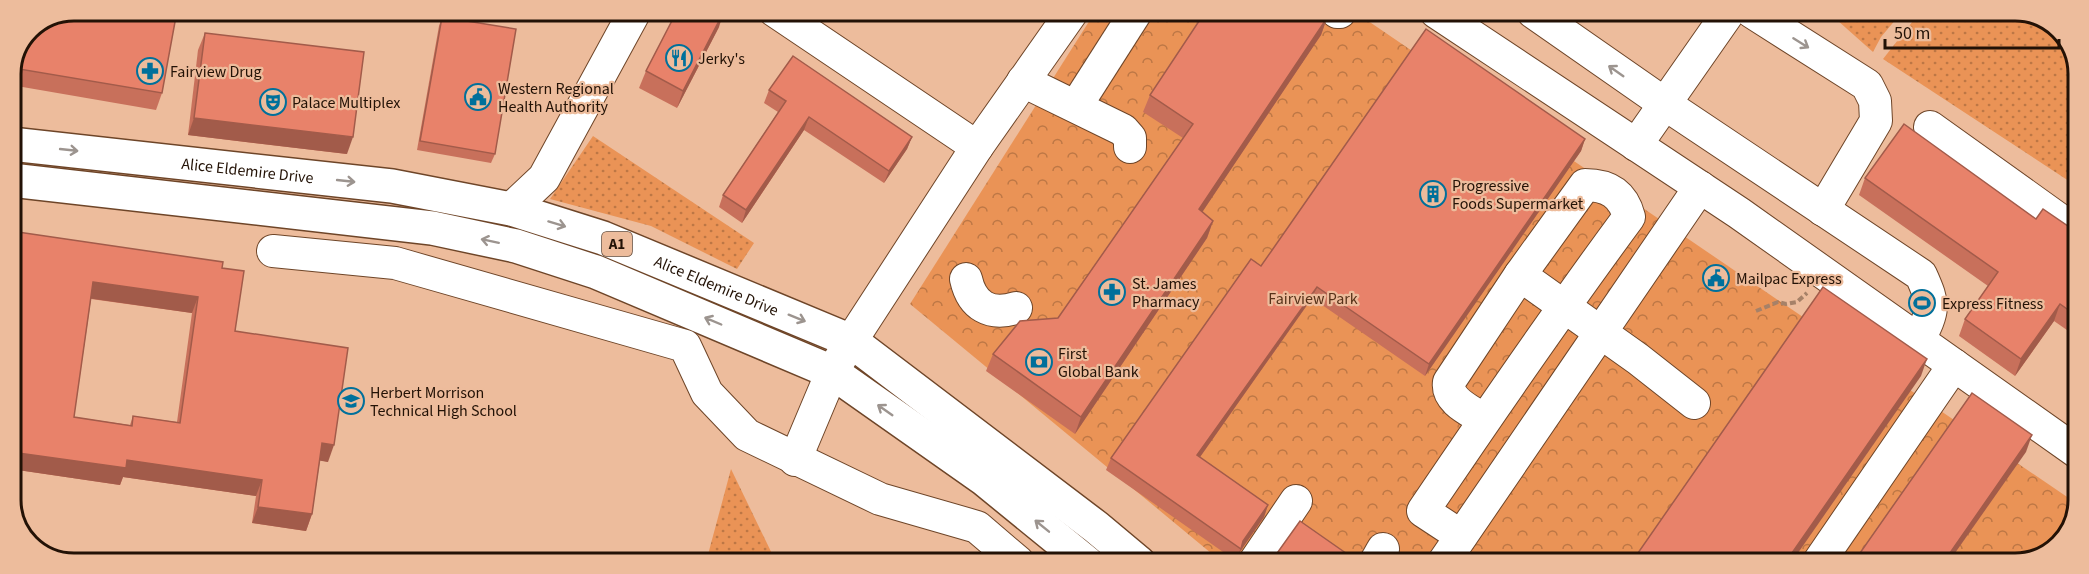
<svg xmlns="http://www.w3.org/2000/svg" width="2089" height="574" font-family="'Source Sans 3',sans-serif">
<style>
.grass{fill:url(#grass-dots)}
.park{fill:url(#park-crowns)}
.lines{fill:none;stroke-linecap:round;stroke-linejoin:round}
.minor-casing{stroke:#6e4528;stroke-width:34}
.major-casing{stroke:#6e4528;stroke-width:36}
.path{stroke:#a68168;stroke-width:4;stroke-dasharray:6 3;stroke-linecap:butt}
.minor{stroke:#fff;stroke-width:32}
.major{stroke:#fff;stroke-width:33}
.wall{fill:#c8705b;fill-rule:evenodd}
.shaded-wall{fill:#a25b4a}
.building{fill:#e8826a;stroke:#a25b4a;stroke-width:1.5;fill-rule:evenodd}
.oneway{stroke:#9c948f}
.labels{text-anchor:middle;stroke-width:4.5;stroke-linejoin:round;paint-order:stroke}
.shield{fill:#edbc9c;stroke:#604533;stroke-width:1.5}
.shield-label{font-size:15px;font-weight:bold;fill:#231206}
.poi-label{font-size:16px;fill:#231206;stroke:#edbc9c;text-anchor:start}
.street-label{font-size:16px;fill:#231206;stroke:#edbc9c}
.park-label{font-size:16px;fill:#563219;stroke:#edbc9c}
.rim{fill:none;stroke:#231206;stroke-width:3}
</style>
<defs>
<pattern id="grass-dots" width="8" height="8" patternUnits="userSpaceOnUse" patternTransform="scale(1.5)"><rect width="8" height="8" fill="#ea9356"/><path d="M2 2h.1M6 6h.1" fill="none" stroke="#bd7745" stroke-width="1.8" stroke-linecap="round"/></pattern>
<pattern id="park-crowns" width="20" height="18" patternUnits="userSpaceOnUse" patternTransform="scale(1.5)"><rect width="20" height="18" fill="#ea9356"/><path d="M2 6a3 3 0 1 1 6 0M12 15a3 3 0 1 1 6 0" fill="none" stroke="#bd7745"/></pattern>
</defs>
<rect width="100%" height="100%" fill="#edbc9c"/>
<g class="grass">
<path d="M 1828,12 L 1902,12 L 1881,37 L 1873,52 Z"/>
<path d="M 1920,12 L 2031,13 L 2063,32 L 2078,70 L 2078,187 L 1883,59 Z"/>
<path d="M 593,136 L 754,243 L 737,269 L 651,226 L 550,199 Z"/>
<path d="M 731,469 L 776,562 L 706,562 Z"/>
</g>
<path class="park" d="M 1095,12 L 1355,12 L 2076,503 L 2076,516 L 2054,550 L 2015,563 L 1223,563 L 910,304 Z"/>
<g class="lines">
<defs>
<g id="minor">
<path d="M 775,11 L 977,147"/>
<path d="M 1337,12 L 1340,12"/>
<path d="M 1436,12 L 1739,213 L 2077,452"/>
<path d="M 1533,12 L 1665,104 L 1921,275 C 1935,306 1934,309 1919,340"/>
<path d="M 1752,12 L 1867,85 L 1875,101 L 1876,121 L 1823,210"/>
<path d="M 1023,81 L 1123,130 L 1130,138 L 1130,147"/>
<path d="M 1076,106 L 1136,12"/>
<path d="M 1930,127 L 2078,233"/>
<path d="M 1636,145 L 1729,12"/>
<path d="M 511,209 L 544,178 L 635,11"/>
<path d="M 273,251 L 395,263 L 685,346 L 707,393 L 747,435 L 880,499 L 977,527 L 1018,562"/>
<path d="M 1520,275 L 1638,359 L 1694,403"/>
<path d="M 966,279 C 972,306 990,316 1016,308"/>
<path d="M 795,460 L 832,372 L 851,341 L 977,147 L 1072,12"/>
<path d="M 1461,536 L 1423,511 C 1490,412 1558,313 1629,217 C 1623,194 1608,185 1585,185 L 1520,275 L 1449,382 C 1446,401 1471,411 1485,420"/>
<path d="M 1254,563 L 1296,501"/>
<path d="M 1375,563 L 1383,549"/>
<path d="M 1443,563 L 1700,187"/>
<path d="M 1818,563 L 1954,365"/>
</g>
<g id="major">
<path id="s1" d="M 11,144 L 392,186 L 511,209 L 603,238 L 851,341 L 1096,527 L 1139,563"/>
<path d="M 11,180 L 432,228 L 516,246 L 596,272 L 832,372 L 984,479 L 1087,563"/>
</g>
</defs>
<use href="#minor" class="minor-casing"/>
<use href="#major" class="major-casing"/>
<path class="path" d="M 1756,311 L 1778,302 L 1786,304 L 1797,302 L 1807,293"/>
<use href="#minor" class="minor"/>
<use href="#major" class="major"/>
</g>
<g class="wall">
<path d="M 442,17 L 495,154 L 491,163 L 417,150 L 439,26 Z"/>
<path d="M 1327,18 L 1321,35 L 1202,212 L 1213,221 L 1207,238 L 1075,434 L 986,371 L 993,354 L 1058,318 L 1183,138 L 1143,112 L 1150,95 Z"/>
<path d="M 719,27 L 677,108 L 639,88 L 646,71 Z"/>
<path d="M 29,29 L 162,93 L 156,110 L 11,85 L 10,74 Z"/>
<path d="M 205,33 L 347,154 L 188,135 L 198,50 Z"/>
<path d="M 769,90 L 912,137 L 907,149 L 884,183 L 804,130 L 742,223 L 719,207 L 723,195 L 778,112 L 764,103 Z"/>
<path d="M 1585,139 L 1581,151 L 1425,376 L 1312,298 L 1200,457 L 1268,505 L 1264,517 L 1239,553 L 1236,561 L 1106,470 L 1111,458 L 1261,266 Z"/>
<path d="M 1865,178 L 2036,219 L 2078,233 L 2077,337 L 2054,321 L 2015,376 L 1959,336 L 1965,319 L 1988,286 L 1859,195 Z"/>
<path d="M 11,231 L 222,268 L 235,331 L 328,462 L 320,460 L 312,514 L 306,531 L 252,523 L 256,496 L 123,477 L 120,485 L 11,469 ZM 91,299 L 192,313 L 177,422 L 133,416 L 130,425 L 74,417 Z"/>
</g>
<g class="shaded-wall">
<path d="M 724,11 L 719,27 L 677,108 L 683,91 Z"/>
<path d="M 1327,18 L 1321,35 L 1193,226 L 1199,209 Z"/>
<path d="M 809,117 L 804,130 L 742,223 L 746,210 Z"/>
<path d="M 194,118 L 353,137 L 347,154 L 188,135 Z"/>
<path d="M 912,137 L 907,149 L 884,183 L 889,171 Z"/>
<path d="M 1585,139 L 1581,151 L 1425,376 L 1429,364 Z"/>
<path d="M 1213,221 L 1207,238 L 1075,434 L 1081,417 Z"/>
<path d="M 93,282 L 198,297 L 192,313 L 87,298 Z"/>
<path d="M 1317,287 L 1312,298 L 1193,467 L 1197,455 Z"/>
<path d="M 2060,304 L 2054,321 L 2015,376 L 2021,359 Z"/>
<path d="M 1927,359 L 1921,376 L 1791,563 L 1785,563 Z"/>
<path d="M 2032,435 L 2026,452 L 1948,563 L 1943,563 Z"/>
<path d="M 322,443 L 334,445 L 328,462 L 316,460 Z"/>
<path d="M 11,452 L 127,460 L 262,480 L 256,496 L 123,477 L 120,485 L 11,469 Z"/>
<path d="M 1268,505 L 1264,517 L 1239,553 L 1243,541 Z"/>
<path d="M 258,507 L 312,514 L 306,531 L 252,523 Z"/>
</g>
<g class="building">
<path d="M 74,10 L 177,11 L 162,93 L 13,68 L 29,29 Z"/>
<path d="M 677,11 L 724,11 L 683,91 L 646,71 Z"/>
<path d="M 1205,12 L 1317,12 L 1327,18 L 1199,209 L 1213,221 L 1081,417 L 993,354 L 1020,321 L 1058,318 L 1193,124 L 1150,95 Z"/>
<path d="M 442,17 L 516,29 L 495,154 L 420,141 Z"/>
<path d="M 1426,29 L 1585,139 L 1429,364 L 1317,287 L 1197,455 L 1268,505 L 1243,541 L 1241,549 L 1111,458 L 1251,259 L 1261,266 Z"/>
<path d="M 205,33 L 364,52 L 353,137 L 194,118 Z"/>
<path d="M 793,56 L 912,137 L 889,171 L 809,117 L 746,210 L 723,195 L 786,101 L 769,90 Z"/>
<path d="M 1904,124 L 2036,219 L 2043,209 L 2078,233 L 2077,316 L 2060,304 L 2021,359 L 1965,319 L 1998,272 L 1865,178 Z"/>
<path d="M 11,231 L 223,262 L 222,268 L 244,271 L 235,331 L 348,348 L 334,445 L 322,443 L 312,514 L 258,507 L 262,480 L 127,460 L 126,468 L 11,452 ZM 93,282 L 198,297 L 180,423 L 133,416 L 132,426 L 74,417 Z"/>
<path d="M 1823,287 L 1927,359 L 1785,563 L 1631,563 Z"/>
<path d="M 1972,393 L 2032,435 L 1943,563 L 1853,563 Z"/>
<path d="M 1300,521 L 1360,563 L 1270,563 Z"/>
</g>
<defs><path id="oneway-shaft" d="M-6 0H5M1.5-3L5.5 0L1.5 3" fill="none" stroke-width="1.6" stroke-linecap="round" stroke-linejoin="round" transform="scale(1.5)"/></defs>
<g class="oneway">
<use href="#oneway-shaft" transform="translate(1801 43) rotate(32)"/>
<use href="#oneway-shaft" transform="translate(1616 71) rotate(-145)"/>
<use href="#oneway-shaft" transform="translate(69 150) rotate(6)"/>
<use href="#oneway-shaft" transform="translate(346 181) rotate(6)"/>
<use href="#oneway-shaft" transform="translate(557 224) rotate(17)"/>
<use href="#oneway-shaft" transform="translate(490 241) rotate(-168)"/>
<use href="#oneway-shaft" transform="translate(797 318) rotate(22)"/>
<use href="#oneway-shaft" transform="translate(713 321) rotate(-157)"/>
<use href="#oneway-shaft" transform="translate(885 410) rotate(-145)"/>
<use href="#oneway-shaft" transform="translate(1042 526) rotate(-141)"/>
</g>
<defs>
<symbol id="restaurant-ring" viewBox="-11 -11 22 22"><circle r="9.5" fill="#edbc9c" stroke="#00709b" stroke-width="1.5"/><path d="M-5-6h1v4h1v-4h1v4h1v-4h1v5L-1.5 .5V6h-2V.5L-5-1ZM5-6V6H3V1.5H1.5Q1.5-4 5-6Z" fill="#00709b"/></symbol>
<symbol id="pharmacy-ring" viewBox="-11 -11 22 22"><circle r="9.5" fill="#edbc9c" stroke="#00709b" stroke-width="1.5"/><path d="M-2-6h4v4h4v4h-4v4h-4v-4h-4v-4h4Z" fill="#00709b"/></symbol>
<symbol id="civic-ring" viewBox="-11 -11 22 22"><circle r="9.5" fill="#edbc9c" stroke="#00709b" stroke-width="1.5"/><path d="M-.6-6.5H3V-4.5H.6V-3L4-1V1h2V6H-6V1h2V-1L-.6-3ZM-1.2 2.5V6h2.4V2.5Z" fill="#00709b"/></symbol>
<symbol id="theatre-ring" viewBox="-11 -11 22 22"><circle r="9.5" fill="#edbc9c" stroke="#00709b" stroke-width="1.5"/><path d="M-5-5.5Q0-4 5-5.5V0Q5 5 0 6Q-5 5-5 0ZM-3.3-2.5H-1v1.5H-3.3ZM1-2.5H3.3v1.5H1ZM-2.8 1Q0 5.5 2.8 1Z" fill="#00709b"/></symbol>
<symbol id="building-ring" viewBox="-11 -11 22 22"><circle r="9.5" fill="#edbc9c" stroke="#00709b" stroke-width="1.5"/><path d="M-4-6H4V6H1V3H-1V6H-4ZM-2.5-4.3h1.7v1.8h-1.7ZM.8-4.3h1.7v1.8H.8ZM-2.5-1h1.7V.8h-1.7ZM.8-1h1.7V.8H.8Z" fill="#00709b"/></symbol>
<symbol id="stadium-ring" viewBox="-11 -11 22 22"><circle r="9.5" fill="#edbc9c" stroke="#00709b" stroke-width="1.5"/><path d="M0-5a6.5 5 0 1 0 0 10a6.5 5 0 1 0 0-10ZM-3.5-1.8h7v3.6h-7Z" fill="#00709b"/></symbol>
<symbol id="bank-ring" viewBox="-11 -11 22 22"><circle r="9.5" fill="#edbc9c" stroke="#00709b" stroke-width="1.5"/><path d="M-6-4H6V4H-6ZM0-2.3a2.3 2.3 0 1 0 0 4.6a2.3 2.3 0 1 0 0-4.6Z" fill="#00709b"/></symbol>
<symbol id="school-ring" viewBox="-11 -11 22 22"><circle r="9.5" fill="#edbc9c" stroke="#00709b" stroke-width="1.5"/><path d="M0-5L7-2L0 1L-7-2ZM-4 1L0 2.5L4 1V4Q0 6-4 4Z" fill="#00709b"/></symbol>
</defs>
<g fill-rule="evenodd">
<use href="#restaurant-ring" x="664" y="43" width="30" height="30"/>
<use href="#pharmacy-ring" x="135" y="56" width="30" height="30"/>
<use href="#civic-ring" x="463" y="82" width="30" height="30"/>
<use href="#theatre-ring" x="258" y="87" width="30" height="30"/>
<use href="#building-ring" x="1418" y="179" width="30" height="30"/>
<use href="#civic-ring" x="1701" y="263" width="30" height="30"/>
<use href="#pharmacy-ring" x="1097" y="277" width="30" height="30"/>
<use href="#stadium-ring" x="1907" y="288" width="30" height="30"/>
<use href="#bank-ring" x="1024" y="347" width="30" height="30"/>
<use href="#school-ring" x="336" y="386" width="30" height="30"/>
</g>
<g class="labels">
<rect class="shield" x="602" y="232" width="30" height="24" rx="4.5"/>
<g class="shield-label">
<text x="617" y="249">A1</text>
</g>
<g class="poi-label">
<text x="698" y="64">Jerky's</text>
<text x="170" y="77">Fairview Drug</text>
<text x="498" y="94">Western Regional<tspan x="498" dy="18">Health Authority</tspan></text>
<text x="292" y="108">Palace Multiplex</text>
<text x="1452" y="191">Progressive<tspan x="1452" dy="18">Foods Supermarket</tspan></text>
<text x="1736" y="284">Mailpac Express</text>
<text x="1132" y="289">St. James<tspan x="1132" dy="18">Pharmacy</tspan></text>
<text x="1942" y="309">Express Fitness</text>
<text x="1058" y="359">First<tspan x="1058" dy="18">Global Bank</tspan></text>
<text x="370" y="398">Herbert Morrison<tspan x="370" dy="18">Technical High School</tspan></text>
</g>
<g class="street-label">
<text dy="6" stroke="none"><textPath href="#s1" startOffset="238">Alice Eldemire Drive</textPath></text>
<text dy="6" stroke="none"><textPath href="#s1" startOffset="724">Alice Eldemire Drive</textPath></text>
</g>
<g class="park-label">
<text x="1313" y="304">Fairview Park</text>
</g>
</g>
<path d="M0 0H2089V574H0ZM74 21H2015A53 53 0 0 1 2068 74V500A53 53 0 0 1 2015 553H74A53 53 0 0 1 21 500V74A53 53 0 0 1 74 21Z" fill="#edbc9c" fill-rule="evenodd"/>
<path class="rim" d="M74 21H2015A53 53 0 0 1 2068 74V500A53 53 0 0 1 2015 553H74A53 53 0 0 1 21 500V74A53 53 0 0 1 74 21Z"/>
<path d="M1885 39v9h174v-9" fill="none" stroke="#231206" stroke-width="3"/>
<text x="1894" y="39" font-size="18" fill="#231206" stroke="#edbc9c" stroke-width="4.5" paint-order="stroke">50 m</text>
</svg>
